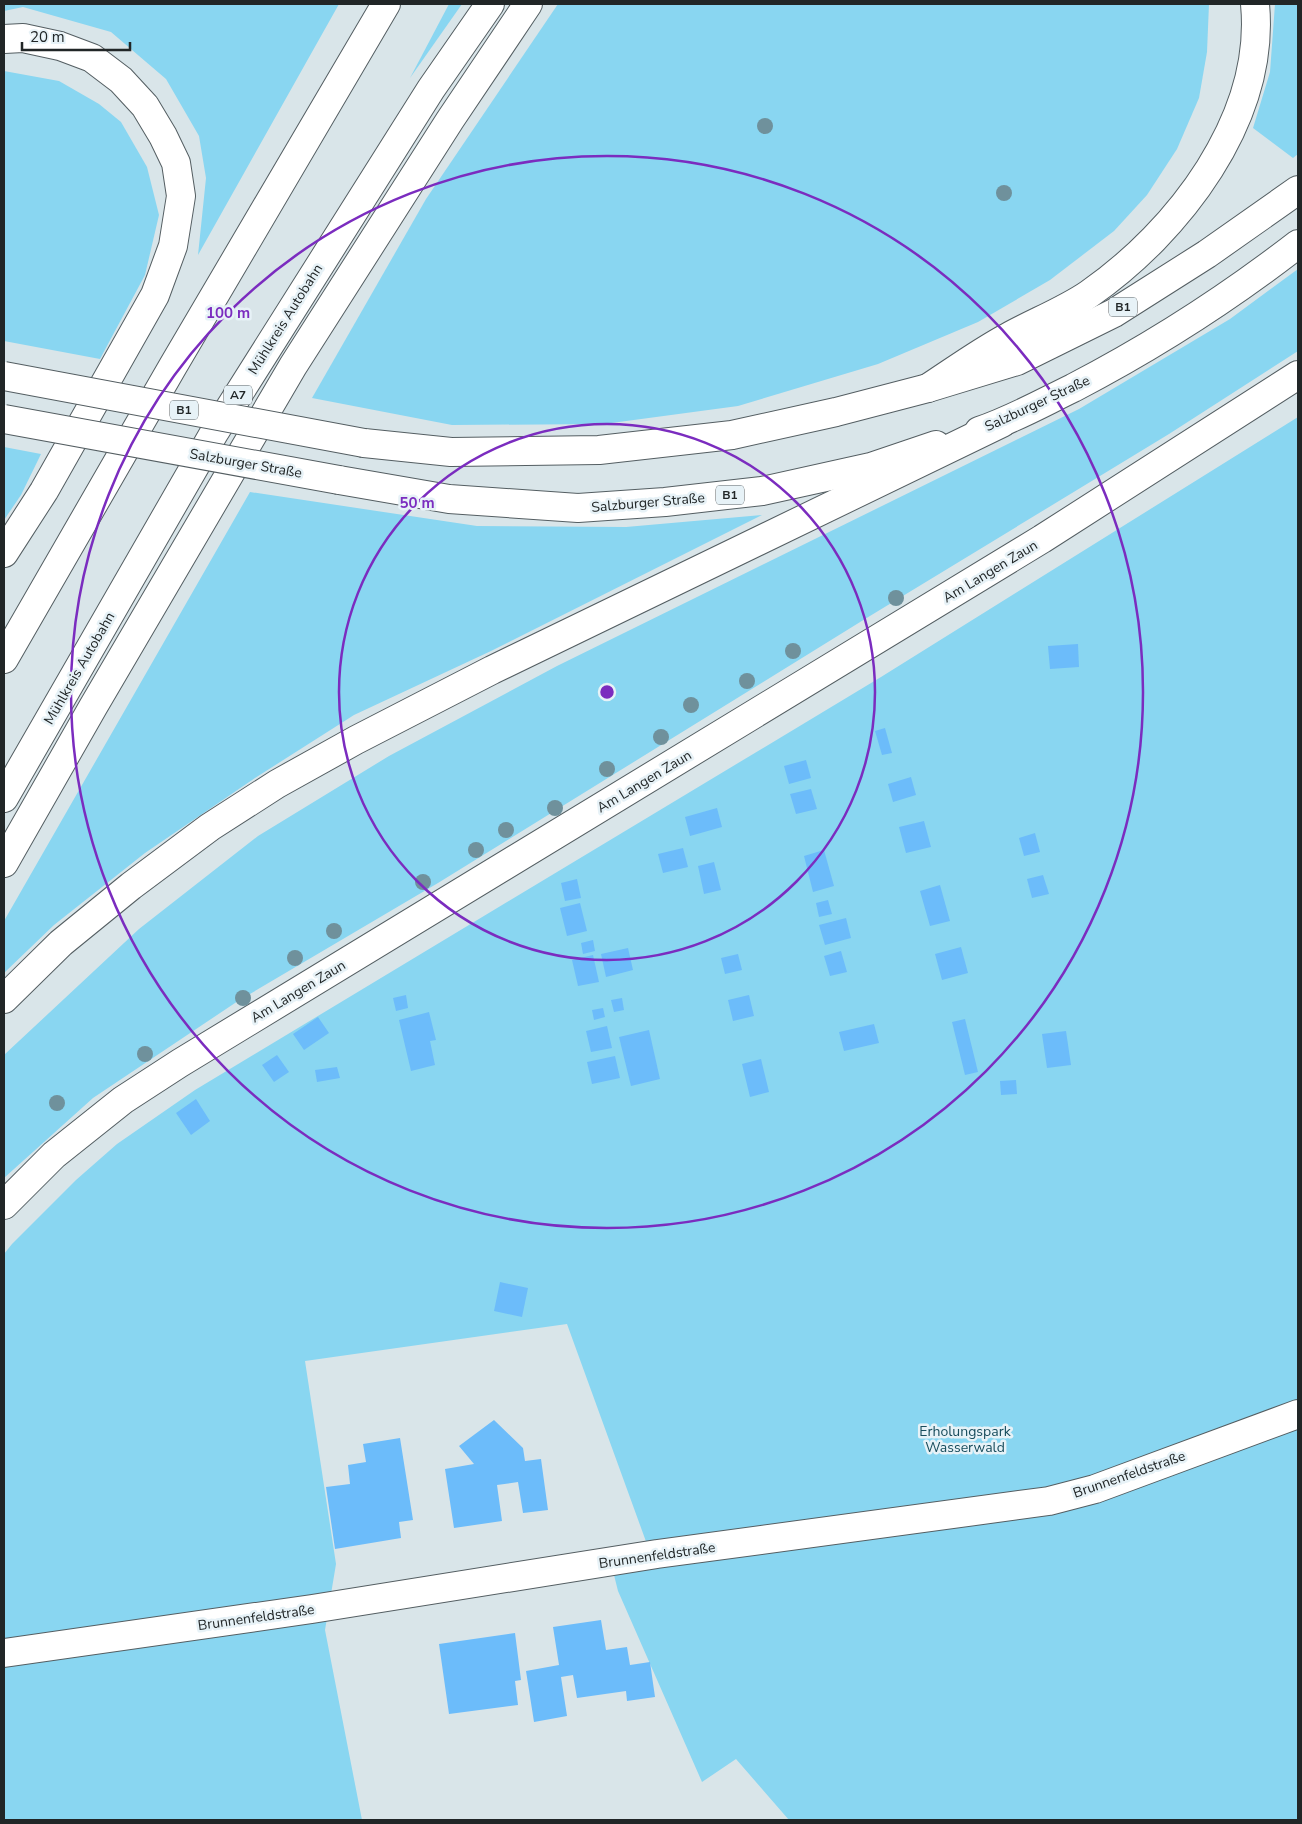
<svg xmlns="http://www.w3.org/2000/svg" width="1302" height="1824" font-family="'Nunito Sans',sans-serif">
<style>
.green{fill:#89d6f1}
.building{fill:#6cbcfa}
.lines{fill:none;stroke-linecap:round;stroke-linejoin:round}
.street-casing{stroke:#545e62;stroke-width:30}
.primary-casing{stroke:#545e62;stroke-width:30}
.highway-casing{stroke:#545e62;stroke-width:30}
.street{stroke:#fff;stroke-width:28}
.primary{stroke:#fff;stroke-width:28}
.highway{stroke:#fff;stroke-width:28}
.primary-bridge-casing{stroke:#545e62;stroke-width:30;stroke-linecap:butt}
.primary-bridge{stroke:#fff;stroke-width:28}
.tree{fill:#6f919c}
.ring{fill:none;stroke:#7b2cbf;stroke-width:2.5}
.labels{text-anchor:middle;stroke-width:5;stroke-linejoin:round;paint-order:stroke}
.shield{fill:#e7f2f7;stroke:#5c6365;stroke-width:1}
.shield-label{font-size:12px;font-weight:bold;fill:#212627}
.street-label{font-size:14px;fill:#212627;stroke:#e7f2f7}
.park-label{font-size:14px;fill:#194d5d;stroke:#e7f2f7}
.centre{fill:#7b2cbf;stroke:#e7f2f7;stroke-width:2.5}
.ring-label{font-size:15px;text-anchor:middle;font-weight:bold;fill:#7b2cbf;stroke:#e7f2f7;stroke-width:5;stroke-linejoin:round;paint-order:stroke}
</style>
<rect width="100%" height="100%" fill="#d9e5e9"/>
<g class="green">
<path d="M 4,4 L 339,4 L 198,255 L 206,178 L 199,136 L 166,79 L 111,32 L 23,7 L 4,11 Z"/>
<path d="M 449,4 L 462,4 L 410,78 Z"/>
<path d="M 558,4 L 1209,4 L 1207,52 L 1199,98 L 1177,149 L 1147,195 L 1114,231 L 1050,280 L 978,322 L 878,364 L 738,406 L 604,424 L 452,425 L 312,398 L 426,199 Z"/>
<path d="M 1275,4 L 1298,4 L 1298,154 L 1293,158 L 1253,128 L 1270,72 Z"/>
<path d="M 4,71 L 59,81 L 99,104 L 121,122 L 147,167 L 159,215 L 145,275 L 100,359 L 4,341 Z"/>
<path d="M 1298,269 L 1298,351 L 1169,434 L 865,619 L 438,883 L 238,1001 L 93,1098 L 4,1178 L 4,1055 L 139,929 L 258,836 L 389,756 L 557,666 L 1079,409 L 1230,319 Z"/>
<path d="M 1298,417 L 1298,1820 L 789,1820 L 736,1759 L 702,1782 L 618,1591 L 613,1571 L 648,1547 L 567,1324 L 305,1361 L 336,1564 L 325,1630 L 362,1820 L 4,1820 L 4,1254 L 12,1244 L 76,1180 L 117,1144 L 195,1090 L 881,677 Z"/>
<path d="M 4,447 L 41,454 L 21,495 L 4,520 Z"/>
<path d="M 250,492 L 477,526 L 626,527 L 762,515 L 491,651 L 354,715 L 255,778 L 145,853 L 54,925 L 4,973 L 4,921 Z"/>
</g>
<g class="building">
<path d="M 1078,644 L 1079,667 L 1050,669 L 1048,646 Z"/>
<path d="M 885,728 L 892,753 L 882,755 L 875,731 Z"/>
<path d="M 806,760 L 811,778 L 789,784 L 784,766 Z"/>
<path d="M 911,777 L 916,795 L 893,802 L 888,784 Z"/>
<path d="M 811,789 L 817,809 L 796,814 L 790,794 Z"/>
<path d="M 717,808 L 722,827 L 690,836 L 685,817 Z"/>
<path d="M 924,821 L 931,847 L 906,853 L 899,827 Z"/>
<path d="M 1035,833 L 1040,852 L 1024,856 L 1019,838 Z"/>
<path d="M 683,848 L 688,867 L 663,873 L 658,854 Z"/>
<path d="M 824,850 L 834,886 L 813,892 L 804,856 Z"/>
<path d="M 714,862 L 721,890 L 704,894 L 698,866 Z"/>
<path d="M 1043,875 L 1049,894 L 1032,898 L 1027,879 Z"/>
<path d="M 577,879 L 581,898 L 565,901 L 561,883 Z"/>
<path d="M 940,885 L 950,921 L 930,926 L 920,891 Z"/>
<path d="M 828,900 L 832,914 L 819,917 L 816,903 Z"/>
<path d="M 580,903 L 587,931 L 567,936 L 560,908 Z"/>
<path d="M 846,918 L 851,938 L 825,945 L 819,925 Z"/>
<path d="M 593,940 L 595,951 L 583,954 L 581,943 Z"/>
<path d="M 961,947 L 968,973 L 942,980 L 935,954 Z"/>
<path d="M 628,948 L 633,970 L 606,977 L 601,954 Z"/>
<path d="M 841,951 L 847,972 L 830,976 L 824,956 Z"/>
<path d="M 738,954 L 742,970 L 725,974 L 721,958 Z"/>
<path d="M 593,955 L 599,982 L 578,986 L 572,960 Z"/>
<path d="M 406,995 L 408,1008 L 396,1011 L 393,998 Z"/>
<path d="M 749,995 L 754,1016 L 733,1021 L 728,1000 Z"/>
<path d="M 622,998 L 624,1010 L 614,1012 L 611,1000 Z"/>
<path d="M 603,1008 L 605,1017 L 594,1020 L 592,1010 Z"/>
<path d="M 429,1012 L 436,1040 L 430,1041 L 435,1065 L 411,1071 L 399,1020 Z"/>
<path d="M 318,1017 L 329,1033 L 304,1050 L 293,1034 Z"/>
<path d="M 965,1019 L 978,1072 L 965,1075 L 952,1022 Z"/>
<path d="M 874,1024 L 879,1043 L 844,1051 L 839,1032 Z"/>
<path d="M 607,1026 L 612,1048 L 591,1052 L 586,1031 Z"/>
<path d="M 649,1030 L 660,1079 L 631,1086 L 619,1037 Z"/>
<path d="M 1066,1031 L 1071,1065 L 1047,1068 L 1042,1034 Z"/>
<path d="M 277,1055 L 289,1072 L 274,1082 L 262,1065 Z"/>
<path d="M 615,1056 L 620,1078 L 592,1084 L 587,1062 Z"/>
<path d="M 761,1059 L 769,1092 L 750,1097 L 742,1064 Z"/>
<path d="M 337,1067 L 340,1078 L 317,1082 L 315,1070 Z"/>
<path d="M 1016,1080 L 1017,1094 L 1001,1095 L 1000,1081 Z"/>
<path d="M 196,1099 L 210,1121 L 191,1135 L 176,1113 Z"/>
<path d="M 500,1282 L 528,1288 L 522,1317 L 494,1311 Z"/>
<path d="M 494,1420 L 523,1448 L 525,1461 L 541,1459 L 548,1510 L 523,1513 L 518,1482 L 497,1485 L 502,1521 L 454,1528 L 445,1469 L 474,1464 L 459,1446 Z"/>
<path d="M 400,1438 L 413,1520 L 399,1522 L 401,1538 L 335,1549 L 326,1487 L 350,1484 L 348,1465 L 366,1462 L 363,1444 Z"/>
<path d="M 601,1620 L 606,1650 L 627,1647 L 630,1665 L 650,1662 L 655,1697 L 627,1701 L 626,1691 L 577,1698 L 573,1675 L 561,1677 L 567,1716 L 534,1722 L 526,1671 L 559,1665 L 553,1627 Z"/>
<path d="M 515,1633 L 521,1680 L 515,1681 L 518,1705 L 449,1714 L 439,1644 Z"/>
</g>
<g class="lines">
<defs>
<g id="street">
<path d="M 4,1205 L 54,1155 L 123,1100 L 180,1063 L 1042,539 L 1298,375"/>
<path d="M 4,1653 L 312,1609 L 657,1554 L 1049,1501 L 1095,1489 L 1298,1414"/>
</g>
<g id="primary">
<path d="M 979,431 C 1012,420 1042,403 1073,388 C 1152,347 1227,299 1298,244"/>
<path d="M 364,443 L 451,452 L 599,450 L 732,435 L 836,412 L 928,388 L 1017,361 L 1114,313 L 1207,254 L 1298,190"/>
<path d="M 339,480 L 449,499 L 578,508 L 665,502 L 762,491 L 871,467 L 936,445"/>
</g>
<g id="highway">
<path d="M 4,39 L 23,38 L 60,46 L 92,58 L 121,80 L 145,106 L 163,136 L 176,163 L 181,196 L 173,246 L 155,295 L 44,491 L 4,553"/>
<path d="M 928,388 C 954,371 980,352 1008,337 C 1033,323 1066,310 1089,294 C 1178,232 1266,119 1255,4"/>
<path d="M 4,659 L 173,366 L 386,4"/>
<path d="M 4,798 L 214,433 L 431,89 L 490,4"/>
<path d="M 4,863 L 93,707 L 293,366 L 450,120 L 528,4"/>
<path d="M 4,999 L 61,943 L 131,886 L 210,827 L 277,784 L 356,740 L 492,670 L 1002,423"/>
</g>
</defs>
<use href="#street" class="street-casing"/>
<use href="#primary" class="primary-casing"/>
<use href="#highway" class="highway-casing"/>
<use href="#street" class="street"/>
<use href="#primary" class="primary"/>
<use href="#highway" class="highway"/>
<defs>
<g id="primary-bridge">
<path d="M 4,376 L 364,443"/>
<path d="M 4,419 L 339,480"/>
</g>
</defs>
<use href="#primary-bridge" class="primary-bridge-casing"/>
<use href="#primary-bridge" class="primary-bridge"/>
</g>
<g class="tree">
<circle cx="765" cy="126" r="8"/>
<circle cx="1004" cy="193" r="8"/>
<circle cx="896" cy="598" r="8"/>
<circle cx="793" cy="651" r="8"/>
<circle cx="747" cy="681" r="8"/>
<circle cx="691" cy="705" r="8"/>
<circle cx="661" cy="737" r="8"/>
<circle cx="607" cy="769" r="8"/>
<circle cx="555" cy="808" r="8"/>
<circle cx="506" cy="830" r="8"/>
<circle cx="476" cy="850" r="8"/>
<circle cx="423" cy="882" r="8"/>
<circle cx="334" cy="931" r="8"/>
<circle cx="295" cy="958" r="8"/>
<circle cx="243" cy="998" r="8"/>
<circle cx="145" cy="1054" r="8"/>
<circle cx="57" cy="1103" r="8"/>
</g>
<g class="ring">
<circle cx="607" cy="692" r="268"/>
<circle cx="607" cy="692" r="536"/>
</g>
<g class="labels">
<g class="shield">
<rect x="1109" y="297.5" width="28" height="19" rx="4"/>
<rect x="224" y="385.5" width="28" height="19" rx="4"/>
<rect x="170" y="400.5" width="28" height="19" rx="4"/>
<rect x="716" y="485.5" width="28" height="19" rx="4"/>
</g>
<g class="shield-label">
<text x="1123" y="311">B1</text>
<text x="238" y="399">A7</text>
<text x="184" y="414">B1</text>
<text x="730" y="499">B1</text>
</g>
<g class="street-label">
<text transform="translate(285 319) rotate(-58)" y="5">Mühlkreis Autobahn</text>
<text transform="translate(1037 403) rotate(-25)" y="5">Salzburger Straße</text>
<text transform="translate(246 463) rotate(10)" y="5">Salzburger Straße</text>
<text transform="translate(648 502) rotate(-5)" y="5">Salzburger Straße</text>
<text transform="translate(990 571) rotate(-31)" y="5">Am Langen Zaun</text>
<text transform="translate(79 668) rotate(-60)" y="5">Mühlkreis Autobahn</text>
<text transform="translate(644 781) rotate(-31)" y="5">Am Langen Zaun</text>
<text transform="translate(298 991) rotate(-31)" y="5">Am Langen Zaun</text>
<text transform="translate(1129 1474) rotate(-19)" y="5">Brunnenfeldstraße</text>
<text transform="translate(657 1555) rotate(-8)" y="5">Brunnenfeldstraße</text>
<text transform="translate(256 1617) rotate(-8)" y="5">Brunnenfeldstraße</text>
</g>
<g class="park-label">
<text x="965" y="1436">Erholungspark<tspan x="965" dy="16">Wasserwald</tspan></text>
</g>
</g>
<circle cx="607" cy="692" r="8" class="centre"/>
<g class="ring-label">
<text x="228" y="318">100 m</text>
<text x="417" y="508">50 m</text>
</g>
<rect width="1302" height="1824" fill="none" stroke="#212627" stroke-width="10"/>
<path d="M22 42v8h108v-8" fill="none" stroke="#212627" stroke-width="2.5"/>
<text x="30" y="42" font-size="15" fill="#212627" stroke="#e7f2f7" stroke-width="4" paint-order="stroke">20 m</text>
</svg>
